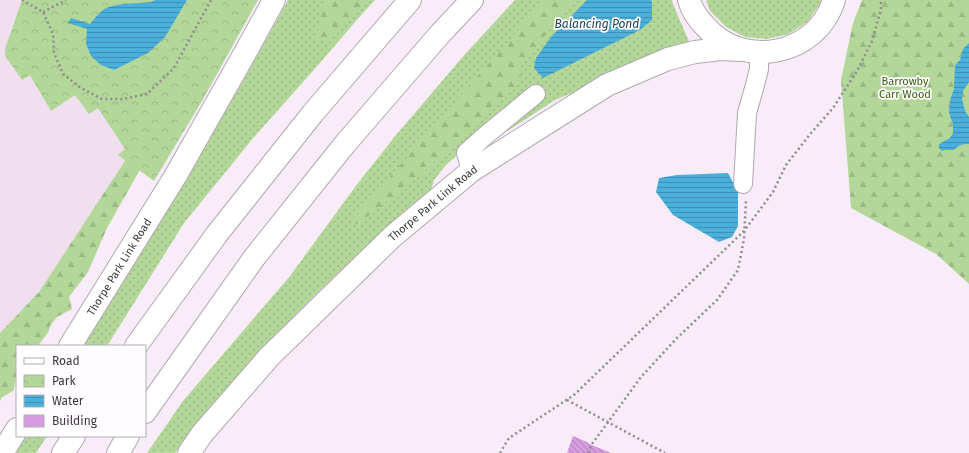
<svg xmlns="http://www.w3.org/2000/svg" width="969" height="453" font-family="'Fira Sans',sans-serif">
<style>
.built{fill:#f0dfef}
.grass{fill:url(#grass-dots)}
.forest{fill:url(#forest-firs)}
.park{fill:url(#park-crowns)}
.water{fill:url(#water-rules)}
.building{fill:url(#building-back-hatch)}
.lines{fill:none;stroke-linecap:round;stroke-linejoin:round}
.minor-casing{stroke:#b1a7b1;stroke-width:20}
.highway-casing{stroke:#b1a7b1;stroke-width:24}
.path{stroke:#908990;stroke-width:2.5;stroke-dasharray:2 3;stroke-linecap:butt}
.minor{stroke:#fff;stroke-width:18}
.highway{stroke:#fff;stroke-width:22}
.labels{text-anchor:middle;stroke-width:3.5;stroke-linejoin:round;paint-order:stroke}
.park-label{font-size:11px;fill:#3a6112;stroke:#fffdff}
.street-label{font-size:11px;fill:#3b373b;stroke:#fffdff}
.water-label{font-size:12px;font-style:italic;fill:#184456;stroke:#fffdff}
</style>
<defs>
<pattern id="grass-dots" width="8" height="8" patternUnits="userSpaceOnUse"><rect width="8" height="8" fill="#b3d798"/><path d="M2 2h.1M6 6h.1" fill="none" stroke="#9bb984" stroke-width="1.8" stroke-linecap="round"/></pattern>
<pattern id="forest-firs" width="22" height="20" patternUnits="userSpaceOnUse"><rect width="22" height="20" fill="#b3d798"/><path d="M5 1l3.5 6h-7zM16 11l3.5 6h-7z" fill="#9bb984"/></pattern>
<pattern id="park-crowns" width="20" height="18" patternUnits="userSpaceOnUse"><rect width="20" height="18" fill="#b3d798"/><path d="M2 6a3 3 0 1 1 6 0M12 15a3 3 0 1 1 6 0" fill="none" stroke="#9bb984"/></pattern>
<pattern id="water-rules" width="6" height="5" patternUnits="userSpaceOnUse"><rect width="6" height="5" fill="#4ab0db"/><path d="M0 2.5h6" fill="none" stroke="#3f90b3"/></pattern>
<pattern id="building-back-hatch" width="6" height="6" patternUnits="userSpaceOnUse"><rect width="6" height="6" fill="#d59ce0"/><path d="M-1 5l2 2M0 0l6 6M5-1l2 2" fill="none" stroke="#ae80b7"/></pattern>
</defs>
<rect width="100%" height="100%" fill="#f7ecf7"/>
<path class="built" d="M 0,0 L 45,0 L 144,131 L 39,292 L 0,333 Z"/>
<g class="grass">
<path d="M 288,0 L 375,0 L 362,14 L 312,72 L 254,137 L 184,223 L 107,346 L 82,346 L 162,218 L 242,83 Z"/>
<path d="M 515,0 L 672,0 L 673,4 L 690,44 L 555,100 L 509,130 L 492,140 L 471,143 L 446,165 L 434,180 L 431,191 C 392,225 353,258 316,294 C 266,344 219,398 175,453 L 147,453 L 183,401 L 290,276 L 355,187 L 396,135 L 466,53 Z"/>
<path d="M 706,0 L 821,0 L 820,4 L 807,22 L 789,34 L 767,39 L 745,37 L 726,27 L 710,11 Z"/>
<path d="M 26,436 L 47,436 L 36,453 L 16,453 Z"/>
</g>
<g class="forest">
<path d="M 324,0 L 368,0 L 329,42 L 316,39 Z"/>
<path d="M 544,0 L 576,0 L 564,12 L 522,63 L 520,82 L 419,177 L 356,225 L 352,220 Z"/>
<path d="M 862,0 L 969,0 L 969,284 L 936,254 L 851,208 L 841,80 L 853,23 Z"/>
<path d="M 136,144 L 150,152 L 107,228 L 88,272 L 69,297 L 72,309 L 57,317 L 50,326 L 49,331 L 38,346 L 17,346 L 17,375 L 16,376 L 14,390 L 1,398 L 0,402 L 0,333 L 39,292 Z"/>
</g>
<path class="park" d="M 22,0 L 258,0 L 202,101 L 154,181 L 118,155 L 125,149 L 98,108 L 89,114 L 75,95 L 51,111 L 30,75 L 22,80 L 6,57 L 5,54 L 5,49 Z"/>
<g class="water">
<path d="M 155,0 L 187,0 L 165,37 L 148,53 L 114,70 L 101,65 L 91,56 L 86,44 L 87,29 L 68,23 L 71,18 L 90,24 C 94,19 98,14 103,10 C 115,2 137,4 151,2 Z"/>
<path d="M 587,0 L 651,0 L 652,2 L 652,20 L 640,30 L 543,78 L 534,68 L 536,58 L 551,37 Z"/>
<path d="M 969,43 L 969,82 L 963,91 L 962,99 L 965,111 L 969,117 L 969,144 C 962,144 959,145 954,150 L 945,150 L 942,151 L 939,148 L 939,144 L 950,138 L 953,133 L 953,124 L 949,113 L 950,100 L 954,89 L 955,65 L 960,60 L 963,49 Z"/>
<path d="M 728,173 L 738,192 L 738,226 L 732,237 L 719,242 L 673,215 L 656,192 L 659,178 L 677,175 Z"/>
</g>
<path class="building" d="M 573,436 L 587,442 L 587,443 L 611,453 L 567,453 Z"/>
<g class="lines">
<defs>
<g id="minor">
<path d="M 471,171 L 466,153 L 486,135 L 536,94"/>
<path d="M 743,184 L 747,113 L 755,85 L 759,69 L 759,53"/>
</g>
<g id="highway">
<path d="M 689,0 C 692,10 698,19 705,26 C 742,70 817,56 834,0"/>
<path id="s1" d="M 70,346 L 176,175 L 245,53 L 274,0"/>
<path d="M 136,346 L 217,234 L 313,113 L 410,0"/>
<path d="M 145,412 L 254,258 L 345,144 L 440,34 L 472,0"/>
<path d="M 2,453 L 17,429"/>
<path d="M 63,453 L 74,436"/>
<path d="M 118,453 L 128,436"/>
<path id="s2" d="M 189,453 L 202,434 L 269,357 L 392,237 L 471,171 L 607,85 L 668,59 L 695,52 L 721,49 L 740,50"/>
</g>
</defs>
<use href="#minor" class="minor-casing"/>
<use href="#highway" class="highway-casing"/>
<g class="path">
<path d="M 22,0 L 43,12 L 53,34 L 54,53 L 63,74 L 81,88 L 102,99 L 122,99 L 147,94 L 174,68 L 211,0"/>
<path d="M 43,12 L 66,0"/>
<path d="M 567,400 L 665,453"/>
<path d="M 500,453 L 509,438 L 574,395 L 744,231 L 773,192 L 786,165 L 811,133 L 833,108 L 857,71 L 872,41 L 881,9 L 881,0"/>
<path d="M 588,453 L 592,444 L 641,377 L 677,338 L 717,300 L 738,270 L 744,239 L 746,201"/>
</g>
<use href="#minor" class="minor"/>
<use href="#highway" class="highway"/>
</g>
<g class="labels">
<g class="park-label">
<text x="905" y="85">Barrowby<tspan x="905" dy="13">Carr Wood</tspan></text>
</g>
<g class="street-label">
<text dy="4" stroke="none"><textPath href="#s2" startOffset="350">Thorpe Park Link Road</textPath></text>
<text dy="4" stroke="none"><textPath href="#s1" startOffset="93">Thorpe Park Link Road</textPath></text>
</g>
<g class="water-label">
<text x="597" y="28">Balancing Pond</text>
</g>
</g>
<rect x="16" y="345" width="130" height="92" fill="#fffdff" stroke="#b1aeb1"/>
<rect x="24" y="358" width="20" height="6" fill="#ffffff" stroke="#b1aeb1"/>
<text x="52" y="365" font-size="12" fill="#3b373b">Road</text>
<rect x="24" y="375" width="20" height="12" fill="url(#park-crowns)" stroke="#b1aeb1"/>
<text x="52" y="385" font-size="12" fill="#3b373b">Park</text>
<rect x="24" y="395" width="20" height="12" fill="url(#water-rules)" stroke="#b1aeb1"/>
<text x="52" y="405" font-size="12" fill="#3b373b">Water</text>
<rect x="24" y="415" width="20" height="12" fill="#d59ce0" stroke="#b1aeb1"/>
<text x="52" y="425" font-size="12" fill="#3b373b">Building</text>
</svg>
